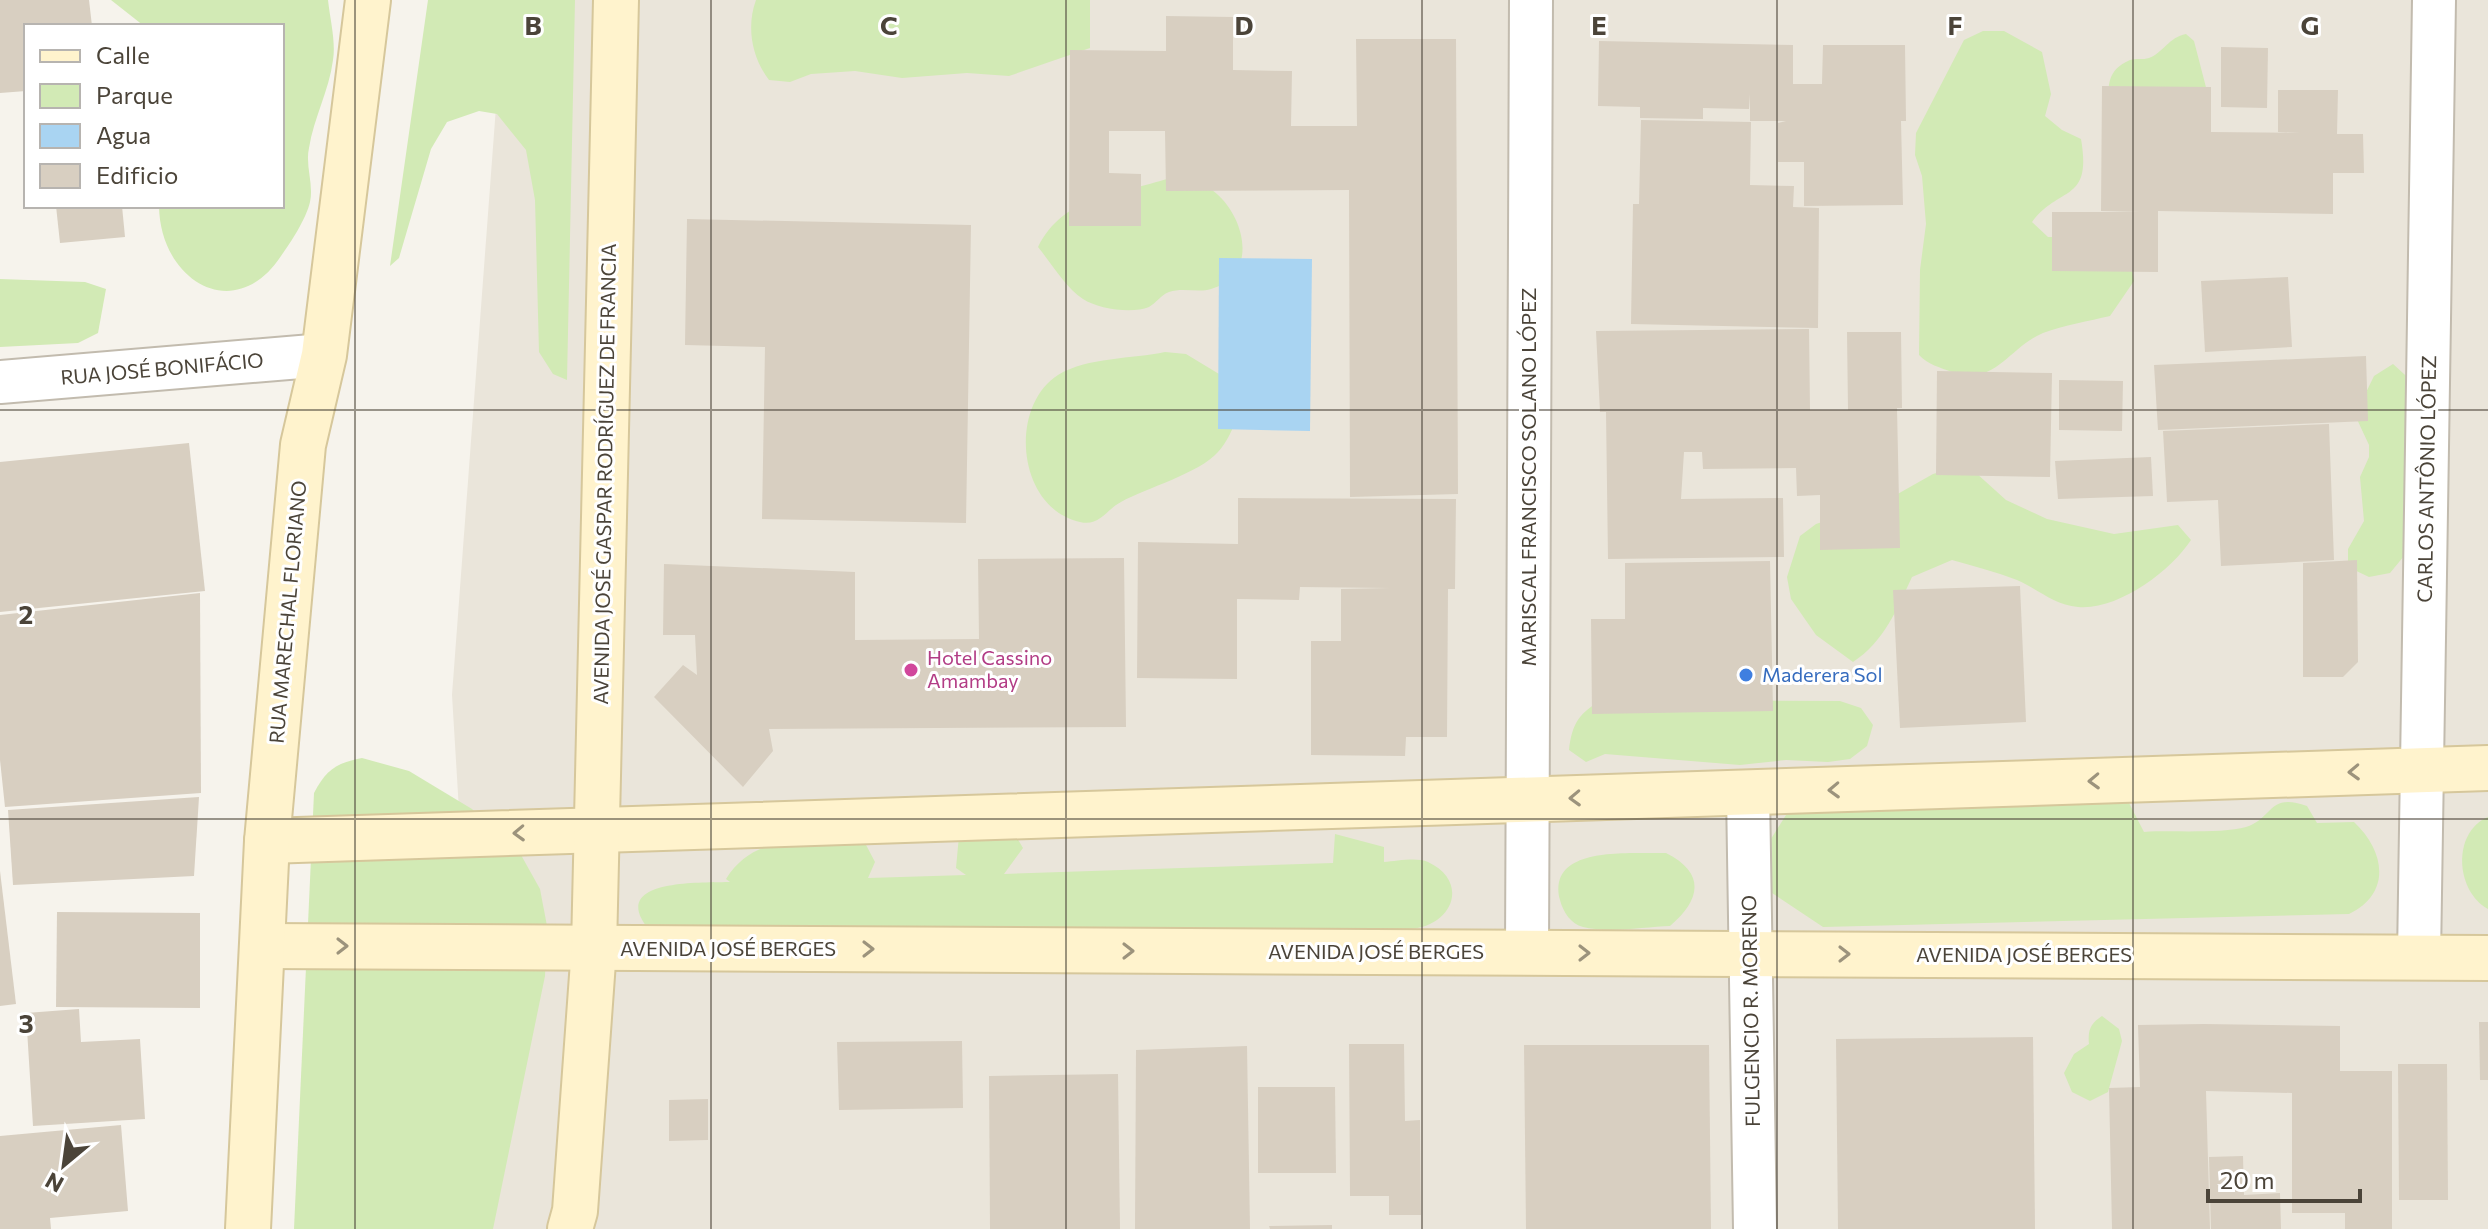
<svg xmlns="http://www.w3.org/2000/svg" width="2488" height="1229" font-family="Commissioner,sans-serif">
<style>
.residential{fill:#eae5da}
.green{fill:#d2eab5}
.water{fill:#a9d4f2}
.building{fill:#d8cfc1}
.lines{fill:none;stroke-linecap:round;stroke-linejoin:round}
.minor-casing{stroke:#c2bbae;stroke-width:46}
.secondary-casing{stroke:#d6c79b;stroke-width:48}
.minor{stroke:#fff;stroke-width:42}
.secondary{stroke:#fff3cd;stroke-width:44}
.oneway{stroke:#9c937c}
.grid{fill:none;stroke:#4b4439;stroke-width:2;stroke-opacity:0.55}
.hotel-dot{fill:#d1479c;stroke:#fff;stroke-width:3}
.shop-dot{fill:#3f7fe0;stroke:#fff;stroke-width:3}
.labels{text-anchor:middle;stroke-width:6;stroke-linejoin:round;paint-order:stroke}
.street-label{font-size:20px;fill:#4b4439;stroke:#fff}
.hotel-label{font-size:20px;fill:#b23c85;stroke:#fff;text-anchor:start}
.shop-label{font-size:20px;fill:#366cbe;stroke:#fff;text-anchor:start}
.grid-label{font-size:26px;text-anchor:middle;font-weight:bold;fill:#4b4439;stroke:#fff;stroke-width:6;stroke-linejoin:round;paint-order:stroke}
</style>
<rect width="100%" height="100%" fill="#f6f3ec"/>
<path class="residential" d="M 504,0 L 2488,0 L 2488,1229 L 424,1229 L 467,942 L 452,695 Z"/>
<g class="green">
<path d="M 111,0 L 328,0 C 330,19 336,42 333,60 C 329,91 314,117 309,148 C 305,165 314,185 310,202 C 306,219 291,242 281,256 C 235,326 160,281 159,206 L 282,206 L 282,26 L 144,26 Z"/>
<path d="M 428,0 L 575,0 L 567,380 L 553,374 L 539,352 L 535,200 L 526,150 L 497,114 L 479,111 L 447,122 L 431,149 L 399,258 L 390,266 Z"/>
<path d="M 756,0 L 1090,0 L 1090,48 L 1009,76 L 967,73 L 902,78 L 855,71 L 811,74 L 790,82 L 769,80 C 752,58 746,27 756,0 Z"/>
<path d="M 1983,31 L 2004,31 L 2042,52 L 2051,94 L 2045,116 L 2062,130 L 2081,139 C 2092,203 2060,185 2032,222 L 2048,237 L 2090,237 L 2130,259 L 2134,281 L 2110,316 C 2089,321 2064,325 2043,333 C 2009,347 1994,388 1952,372 C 1939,367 1929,365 1919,355 L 1920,270 L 1926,224 L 1922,176 L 1915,155 L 1916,133 L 1964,40 Z"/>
<path d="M 2186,34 L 2194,41 L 2208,95 L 2110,107 C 2107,86 2107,70 2130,60 C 2136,58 2143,60 2149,58 C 2163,53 2169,37 2186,34 Z"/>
<path d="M 1170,178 C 1182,181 1202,183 1212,190 C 1244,213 1261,274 1211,289 C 1198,293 1183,287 1169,292 C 1161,295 1156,303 1149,307 C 1132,314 1098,309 1083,299 C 1066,288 1051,263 1038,247 C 1065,194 1118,195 1170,178 Z"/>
<path d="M 0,279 L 85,282 L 106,289 L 98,333 L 78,343 L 0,347 Z"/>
<path d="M 1165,352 L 1186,354 L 1224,377 L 1239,415 C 1233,427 1227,443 1218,452 C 1200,473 1146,488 1121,502 C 1107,509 1099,527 1080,522 C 1017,508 1008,407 1058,375 C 1087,357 1133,359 1165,352 Z"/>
<path d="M 2393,364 L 2415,384 L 2404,556 L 2390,573 L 2369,577 L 2348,567 L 2348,549 L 2364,521 L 2360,477 L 2369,457 L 2369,445 L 2355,415 L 2374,376 Z"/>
<path d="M 1955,468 L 1975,472 L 2006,500 L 2047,519 L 2114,534 L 2178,525 L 2191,540 C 2171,571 2117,611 2078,607 C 2054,605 2038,589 2017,580 C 1996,572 1973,566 1952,560 L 1912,577 C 1897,609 1884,642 1853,662 L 1816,635 L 1791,599 L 1787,577 L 1800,536 L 1816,524 L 1837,517 L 1857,517 L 1933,474 Z"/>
<path d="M 1603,700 L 1840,701 L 1861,708 L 1873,725 L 1867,746 L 1850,759 L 1828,762 L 1786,760 L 1740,765 L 1605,754 L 1586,762 L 1569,750 C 1572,724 1579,712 1603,700 Z"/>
<path d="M 362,758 L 409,771 L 472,809 L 521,855 L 540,889 L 547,926 L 545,976 L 493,1229 L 294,1229 L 314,793 C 326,770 336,763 362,758 Z"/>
<path d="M 1820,789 L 1955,790 L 2129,803 L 2144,832 C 2170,830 2223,834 2246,827 C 2273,819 2268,792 2307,806 L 2317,823 L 2354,822 C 2385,851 2392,893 2349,914 L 1823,927 L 1772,893 L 1764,850 L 1786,815 Z"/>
<path d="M 2488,817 L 2488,909 C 2455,891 2452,832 2488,817 Z"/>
<path d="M 960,825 L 1011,828 L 1023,848 L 1004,874 L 1333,863 L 1335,834 L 1384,847 L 1384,862 C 1397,861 1417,857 1428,862 C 1471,882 1452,928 1408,929 L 1406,960 L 650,931 C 605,878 702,883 730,882 L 726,879 C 757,829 812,843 865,843 L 875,862 L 868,878 L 966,875 L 956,868 Z"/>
<path d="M 1666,853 C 1706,873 1701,900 1670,926 C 1646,927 1606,933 1583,927 C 1571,924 1563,912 1560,900 C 1546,844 1633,854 1666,853 Z"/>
<path d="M 2102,1016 L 2119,1029 L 2122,1041 L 2108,1092 L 2090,1101 L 2072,1092 L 2064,1073 L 2074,1054 L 2089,1044 C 2088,1030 2090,1024 2102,1016 Z"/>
</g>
<path class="water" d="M 1219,258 L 1312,259 L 1310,431 L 1218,429 Z"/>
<g class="building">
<path d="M 0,0 L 89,0 L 92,26 L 26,26 L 26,91 L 0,93 Z"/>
<path d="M 1166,16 L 1233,17 L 1233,70 L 1292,71 L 1291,126 L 1357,126 L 1356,39 L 1456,39 L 1458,494 L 1350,497 L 1349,190 L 1166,191 L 1165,131 L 1109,131 L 1109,173 L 1141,174 L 1141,226 L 1069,226 L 1070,50 L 1166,51 Z"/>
<path d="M 1599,41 L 1793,45 L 1793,84 L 1822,84 L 1823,45 L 1905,45 L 1906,121 L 1901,121 L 1903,205 L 1804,206 L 1804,162 L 1778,162 L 1778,123 L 1786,121 L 1750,121 L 1750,94 L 1749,109 L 1703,108 L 1703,119 L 1640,118 L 1640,107 L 1598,106 Z"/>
<path d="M 2221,47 L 2268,48 L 2267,108 L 2221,107 Z"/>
<path d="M 2102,86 L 2211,87 L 2211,132 L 2300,133 L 2278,132 L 2278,90 L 2338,90 L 2337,134 L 2363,134 L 2364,173 L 2333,173 L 2333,214 L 2158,211 L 2158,272 L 2052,271 L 2052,212 L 2140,212 L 2101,211 Z"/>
<path d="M 1641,120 L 1751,122 L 1750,185 L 1794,186 L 1793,207 L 1819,208 L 1818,328 L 1631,324 L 1633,204 L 1639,204 Z"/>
<path d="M 56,206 L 122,206 L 125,237 L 60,243 Z"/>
<path d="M 687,219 L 971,225 L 966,523 L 762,519 L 765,347 L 685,345 Z"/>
<path d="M 2288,277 L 2292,347 L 2205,352 L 2201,281 Z"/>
<path d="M 1809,329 L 1810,410 L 1848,410 L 1847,332 L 1901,332 L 1902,408 L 1897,408 L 1900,548 L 1820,550 L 1820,495 L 1797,496 L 1796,468 L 1703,469 L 1702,452 L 1684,452 L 1681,499 L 1783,498 L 1784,557 L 1608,559 L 1606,412 L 1600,412 L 1596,331 Z"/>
<path d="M 2366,356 L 2368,421 L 2158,430 L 2154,365 Z"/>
<path d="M 1937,371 L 2052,373 L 2050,477 L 1936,475 Z"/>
<path d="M 2059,380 L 2123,381 L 2122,431 L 2059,430 Z"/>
<path d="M 2329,424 L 2334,560 L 2221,566 L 2218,500 L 2167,502 L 2163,431 Z"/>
<path d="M 189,443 L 205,591 L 0,612 L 0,462 Z"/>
<path d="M 2151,457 L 2153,496 L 2058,499 L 2055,461 Z"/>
<path d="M 1238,498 L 1456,499 L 1455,589 L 1448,589 L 1447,737 L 1406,737 L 1405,756 L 1311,755 L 1311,641 L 1341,641 L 1341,589 L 1390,588 L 1300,587 L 1299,600 L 1237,599 L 1237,679 L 1137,678 L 1138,542 L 1238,544 Z"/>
<path d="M 1124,558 L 1126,727 L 769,729 L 773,751 L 743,787 L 654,697 L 683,665 L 697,675 L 695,635 L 663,635 L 664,564 L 855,572 L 855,640 L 979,639 L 978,559 Z"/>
<path d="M 2357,560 L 2358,662 L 2343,677 L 2303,677 L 2303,563 Z"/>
<path d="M 1770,561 L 1773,711 L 1592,714 L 1591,619 L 1625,619 L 1625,563 Z"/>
<path d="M 2020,586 L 2026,722 L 1900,728 L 1893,590 Z"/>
<path d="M 200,593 L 201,793 L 5,807 L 0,760 L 0,615 Z"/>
<path d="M 199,797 L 194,876 L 13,885 L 8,810 Z"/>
<path d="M 0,871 L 16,1004 L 0,1006 Z"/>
<path d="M 57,912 L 200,913 L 200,1008 L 56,1007 Z"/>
<path d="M 79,1009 L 81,1042 L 140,1039 L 145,1119 L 33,1126 L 26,1013 Z"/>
<path d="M 2479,1022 L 2488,1022 L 2488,1080 L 2480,1080 Z"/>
<path d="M 2204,1024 L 2340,1026 L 2340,1071 L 2392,1071 L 2392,1229 L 2345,1229 L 2345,1213 L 2292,1213 L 2292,1093 L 2206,1091 L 2210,1229 L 2112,1229 L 2109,1088 L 2140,1087 L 2138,1025 Z"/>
<path d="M 2033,1037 L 2035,1229 L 1838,1229 L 1836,1039 Z"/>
<path d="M 962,1041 L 963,1108 L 839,1110 L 837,1042 Z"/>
<path d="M 1349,1044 L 1404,1044 L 1405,1121 L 1420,1120 L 1421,1215 L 1389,1215 L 1389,1196 L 1350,1196 Z"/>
<path d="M 1524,1045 L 1709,1045 L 1711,1229 L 1526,1229 Z"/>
<path d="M 1247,1046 L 1250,1229 L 1135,1229 L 1136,1050 Z"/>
<path d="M 2398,1064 L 2447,1064 L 2448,1200 L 2399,1200 Z"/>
<path d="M 1118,1074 L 1120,1229 L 990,1229 L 989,1076 Z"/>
<path d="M 1258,1087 L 1335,1087 L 1336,1173 L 1258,1173 Z"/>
<path d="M 708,1099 L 708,1140 L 669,1141 L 669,1100 Z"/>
<path d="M 121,1125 L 128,1211 L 50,1218 L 51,1229 L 0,1229 L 0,1136 Z"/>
<path d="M 2243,1156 L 2244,1195 L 2280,1193 L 2281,1229 L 2211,1229 L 2209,1157 Z"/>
<path d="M 1332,1225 L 1332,1229 L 1270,1229 L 1269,1226 Z"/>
</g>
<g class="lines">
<defs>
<g id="minor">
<path d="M 0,382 L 324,355"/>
<path d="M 1748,792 L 1755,1229"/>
<path d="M 1527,953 L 1531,0"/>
<path d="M 2419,957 L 2434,0"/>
</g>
<g id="secondary">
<path d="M 267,841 L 2488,768"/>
<path d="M 264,946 L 2488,958"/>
<path d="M 248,1229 L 267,841 L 303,445 L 324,355 L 368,0"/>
<path d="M 570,1229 L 575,1211 L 594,948 L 616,0"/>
</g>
</defs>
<use href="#minor" class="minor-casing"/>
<use href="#secondary" class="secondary-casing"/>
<use href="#minor" class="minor"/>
<use href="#secondary" class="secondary"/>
</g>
<defs><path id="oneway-chevron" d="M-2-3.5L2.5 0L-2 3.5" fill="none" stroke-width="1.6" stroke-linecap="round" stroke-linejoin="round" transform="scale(2)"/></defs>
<g class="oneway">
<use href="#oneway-chevron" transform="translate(2354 772) rotate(178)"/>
<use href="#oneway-chevron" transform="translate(2094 781) rotate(178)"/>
<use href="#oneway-chevron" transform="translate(1834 790) rotate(178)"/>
<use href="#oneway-chevron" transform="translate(1575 798) rotate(178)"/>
<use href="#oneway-chevron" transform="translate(519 833) rotate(178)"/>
<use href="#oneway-chevron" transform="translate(342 946)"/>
<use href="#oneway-chevron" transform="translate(868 949)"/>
<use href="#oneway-chevron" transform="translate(1128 951)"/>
<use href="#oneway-chevron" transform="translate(1584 953)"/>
<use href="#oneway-chevron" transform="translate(1844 954)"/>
</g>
<path class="grid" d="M 355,0 L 355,1229M 711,0 L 711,1229M 1066,0 L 1066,1229M 1422,0 L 1422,1229M 1777,0 L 1777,1229M 2133,0 L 2133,1229M 0,410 L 2488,410M 0,819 L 2488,819"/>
<circle class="hotel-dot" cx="911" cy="670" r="8"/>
<circle class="shop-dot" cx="1746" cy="675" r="8"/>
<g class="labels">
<g class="street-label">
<text transform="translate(162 369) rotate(-5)" y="7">RUA JOSÉ BONIFÁCIO</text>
<text transform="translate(605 474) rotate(-89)" y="7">AVENIDA JOSÉ GASPAR RODRÍGUEZ DE FRANCIA</text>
<text transform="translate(1529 477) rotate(-90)" y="7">MARISCAL FRANCISCO SOLANO LÓPEZ</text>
<text transform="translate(2427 479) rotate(-89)" y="7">CARLOS ANTÔNIO LÓPEZ</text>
<text transform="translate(288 612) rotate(-85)" y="7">RUA MARECHAL FLORIANO</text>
<text x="728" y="956">AVENIDA JOSÉ BERGES</text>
<text x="1376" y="959">AVENIDA JOSÉ BERGES</text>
<text x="2024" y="962">AVENIDA JOSÉ BERGES</text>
<text transform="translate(1751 1011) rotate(-91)" y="7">FULGENCIO R. MORENO</text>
</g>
<g class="hotel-label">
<text x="927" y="665">Hotel Cassino<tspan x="927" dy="23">Amambay</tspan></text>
</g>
<g class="shop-label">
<text x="1762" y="682">Maderera Sol</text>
</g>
</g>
<g class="grid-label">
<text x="533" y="35">B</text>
<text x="889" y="35">C</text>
<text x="1244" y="35">D</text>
<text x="1599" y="35">E</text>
<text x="1955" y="35">F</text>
<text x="2310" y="35">G</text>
<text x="26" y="624">2</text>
<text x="26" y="1033">3</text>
</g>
<rect x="24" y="24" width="260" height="184" fill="#ffffff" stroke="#b7b4b0" stroke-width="2"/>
<rect x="40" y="50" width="40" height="12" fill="#fff3cd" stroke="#b7b4b0" stroke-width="2"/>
<text x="96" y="64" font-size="24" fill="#4b4439">Calle</text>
<rect x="40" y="84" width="40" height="24" fill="#d2eab5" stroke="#b7b4b0" stroke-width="2"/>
<text x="96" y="104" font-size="24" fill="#4b4439">Parque</text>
<rect x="40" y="124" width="40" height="24" fill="#a9d4f2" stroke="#b7b4b0" stroke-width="2"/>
<text x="96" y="144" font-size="24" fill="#4b4439">Agua</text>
<rect x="40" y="164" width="40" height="24" fill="#d8cfc1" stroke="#b7b4b0" stroke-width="2"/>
<text x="96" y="184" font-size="24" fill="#4b4439">Edificio</text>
<g transform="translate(64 1165) rotate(209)" stroke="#ffffff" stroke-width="6" paint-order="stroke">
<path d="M0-6L14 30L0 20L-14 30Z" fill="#4b4439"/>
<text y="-12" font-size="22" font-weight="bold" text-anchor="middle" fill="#4b4439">N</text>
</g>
<path d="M2208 1189v12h152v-12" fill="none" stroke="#4b4439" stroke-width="4"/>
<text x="2220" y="1189" font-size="24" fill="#4b4439" stroke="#ffffff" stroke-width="6" paint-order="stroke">20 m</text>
</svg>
